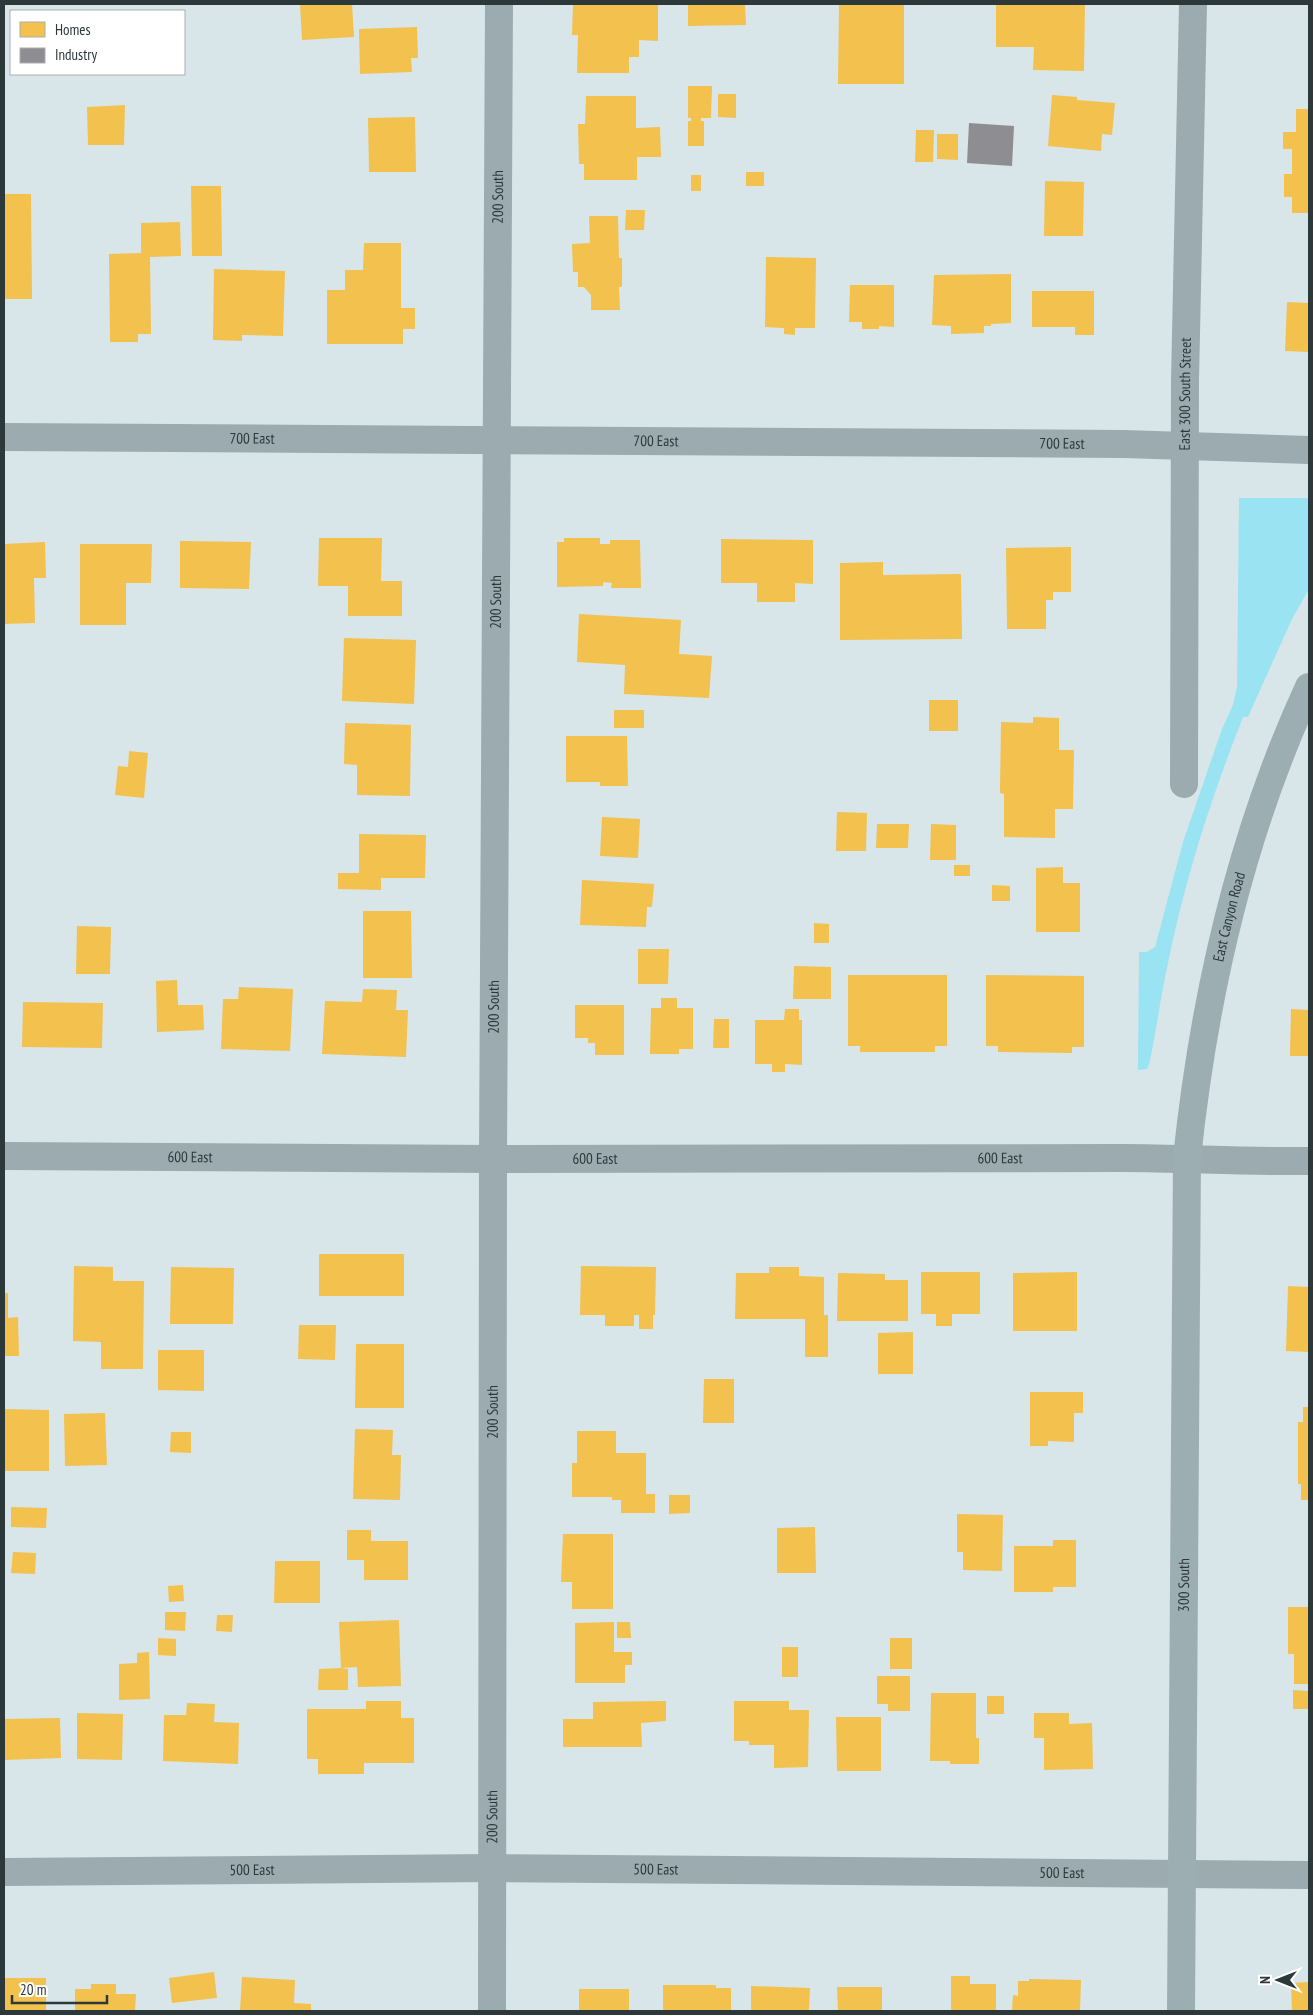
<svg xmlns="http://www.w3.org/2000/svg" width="1313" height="2015" font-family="'PT Sans Narrow',sans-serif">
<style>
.green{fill:#99e3f2}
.homes{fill:#f2c14e}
.industry{fill:#8d8d92}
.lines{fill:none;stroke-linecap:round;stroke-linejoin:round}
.minor{stroke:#9cabaf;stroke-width:28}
.major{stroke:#9daeb2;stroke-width:28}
.labels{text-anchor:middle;stroke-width:5;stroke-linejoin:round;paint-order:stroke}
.street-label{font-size:15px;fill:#2d383a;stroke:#fff}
</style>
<rect width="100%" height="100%" fill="#d8e6e9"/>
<path class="green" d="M 1239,498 L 1309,498 L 1309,589 L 1292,619 L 1248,717 L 1243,717 C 1211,798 1184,882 1167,968 C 1160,1000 1156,1033 1149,1065 L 1147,1069 L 1138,1070 L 1139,952 L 1147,952 L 1155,947 L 1183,842 L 1222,729 L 1233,705 L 1237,687 Z"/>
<g class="homes">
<path d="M 300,4 L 352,4 L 354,37 L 302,40 Z"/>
<path d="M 573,4 L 658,4 L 658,41 L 639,40 L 639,57 L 629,57 L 629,73 L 577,73 L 578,35 L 572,35 Z"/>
<path d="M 688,4 L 745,4 L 746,25 L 688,26 Z"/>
<path d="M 839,4 L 904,4 L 904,84 L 838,84 Z"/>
<path d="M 996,4 L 1085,4 L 1084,71 L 1033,70 L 1034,47 L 996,47 Z"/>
<path d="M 417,27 L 418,58 L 411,58 L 412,72 L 360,74 L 359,29 Z"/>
<path d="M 688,86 L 712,86 L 711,118 L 701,118 L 701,121 L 704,121 L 704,146 L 688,146 L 688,121 L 691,121 L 691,118 L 688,118 Z"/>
<path d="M 718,94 L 736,94 L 736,118 L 718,117 Z"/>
<path d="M 1052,95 L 1077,97 L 1077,100 L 1115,103 L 1112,135 L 1102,134 L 1101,151 L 1048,146 Z"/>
<path d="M 586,96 L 636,96 L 636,128 L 660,127 L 661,157 L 637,157 L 637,180 L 584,180 L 584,164 L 579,164 L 578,124 L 585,124 Z"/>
<path d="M 125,105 L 124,145 L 88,145 L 87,107 Z"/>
<path d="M 1296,109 L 1309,109 L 1309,213 L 1292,213 L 1292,197 L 1284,197 L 1284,174 L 1292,174 L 1292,149 L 1283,149 L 1283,132 L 1296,132 Z"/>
<path d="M 415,117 L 416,172 L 369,172 L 368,118 Z"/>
<path d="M 916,130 L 934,130 L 933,162 L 915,162 Z"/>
<path d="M 937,134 L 958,134 L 958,160 L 937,159 Z"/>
<rect x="746" y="172" width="18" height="14"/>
<rect x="691" y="175" width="10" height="16"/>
<path d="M 1045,181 L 1084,182 L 1083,236 L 1044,236 Z"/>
<path d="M 191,186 L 221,186 L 222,256 L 192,256 Z"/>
<path d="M 4,194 L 31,194 L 32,299 L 4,299 Z"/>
<path d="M 626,210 L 645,210 L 644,230 L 625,230 Z"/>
<path d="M 589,216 L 618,216 L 619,258 L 622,258 L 622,287 L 619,287 L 620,310 L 591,310 L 591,295 L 584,287 L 578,287 L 578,272 L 573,272 L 572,244 L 590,243 Z"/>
<path d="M 180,222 L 181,256 L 150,257 L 151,334 L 138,334 L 138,342 L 110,342 L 109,254 L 141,253 L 141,223 Z"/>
<path d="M 364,243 L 401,243 L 401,308 L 415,308 L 415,329 L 403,329 L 403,344 L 327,344 L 327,290 L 345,290 L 345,270 L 363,270 Z"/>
<path d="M 766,257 L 816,258 L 815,328 L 795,328 L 795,335 L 784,334 L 784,328 L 765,327 Z"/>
<path d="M 214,269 L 285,271 L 283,336 L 242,335 L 242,341 L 213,340 Z"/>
<path d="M 1011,274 L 1011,323 L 991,324 L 991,326 L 984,326 L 984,333 L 951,334 L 951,326 L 932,325 L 934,275 Z"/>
<path d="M 850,285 L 894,285 L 894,327 L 879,326 L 879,329 L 862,329 L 862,322 L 849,322 Z"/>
<path d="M 1032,291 L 1094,291 L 1094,335 L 1075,335 L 1075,327 L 1032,327 Z"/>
<path d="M 1287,302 L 1309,303 L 1309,352 L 1285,351 Z"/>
<path d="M 319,538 L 382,538 L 381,581 L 402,581 L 402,616 L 348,616 L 348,586 L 318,586 Z"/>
<path d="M 564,538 L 600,538 L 600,544 L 610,544 L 610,540 L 640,540 L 641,588 L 611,588 L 612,583 L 603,582 L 603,586 L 557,587 L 557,542 L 564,542 Z"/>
<path d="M 721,539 L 813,540 L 813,584 L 795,583 L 795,602 L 757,602 L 757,583 L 721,583 Z"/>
<path d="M 180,541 L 251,542 L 249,589 L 180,588 Z"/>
<path d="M 45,542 L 46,578 L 34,578 L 35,623 L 4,624 L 4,544 Z"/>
<path d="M 80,544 L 152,544 L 151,583 L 126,583 L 126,625 L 80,625 Z"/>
<path d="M 1071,547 L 1071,592 L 1053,592 L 1053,600 L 1046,600 L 1046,629 L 1007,629 L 1006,548 Z"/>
<path d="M 883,562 L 883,575 L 961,574 L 962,639 L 840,640 L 840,563 Z"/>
<path d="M 579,614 L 681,620 L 679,654 L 712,656 L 709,698 L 624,694 L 625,665 L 577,662 Z"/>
<path d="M 344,638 L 416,640 L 414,704 L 342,701 Z"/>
<rect x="929" y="700" width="29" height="31"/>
<rect x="614" y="710" width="30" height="18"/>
<path d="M 1033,717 L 1059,718 L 1059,750 L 1074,750 L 1073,809 L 1055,809 L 1055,838 L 1004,837 L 1004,794 L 1000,793 L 1001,722 L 1033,723 Z"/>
<path d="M 345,723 L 411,725 L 410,796 L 357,795 L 357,765 L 344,764 Z"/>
<path d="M 566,736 L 627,736 L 628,786 L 600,786 L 600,782 L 566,782 Z"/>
<path d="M 129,751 L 148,753 L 144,798 L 115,795 L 118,766 L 128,767 Z"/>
<path d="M 837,812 L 867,813 L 866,851 L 836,851 Z"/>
<path d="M 602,817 L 640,819 L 638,858 L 600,856 Z"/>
<path d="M 877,824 L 909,824 L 908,848 L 876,848 Z"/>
<path d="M 931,824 L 956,825 L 956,860 L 930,860 Z"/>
<path d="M 359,834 L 426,835 L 425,878 L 381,878 L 381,890 L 338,889 L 338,873 L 359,873 Z"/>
<rect x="954" y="865" width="16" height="11"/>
<path d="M 1063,867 L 1063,883 L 1080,883 L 1080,932 L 1036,932 L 1036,868 Z"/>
<path d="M 582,880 L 654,884 L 652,907 L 647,907 L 646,927 L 580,925 Z"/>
<path d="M 992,885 L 1010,886 L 1010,901 L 992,901 Z"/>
<path d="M 363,911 L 411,911 L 412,978 L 363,978 Z"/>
<path d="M 814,923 L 829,924 L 829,943 L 814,943 Z"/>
<path d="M 77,926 L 111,927 L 110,974 L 76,974 Z"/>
<path d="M 638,949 L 669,949 L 668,984 L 638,984 Z"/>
<path d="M 794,966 L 831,967 L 831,999 L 793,999 Z"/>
<path d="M 848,975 L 947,975 L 947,1046 L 935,1046 L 935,1052 L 860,1052 L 860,1046 L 848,1046 Z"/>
<path d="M 986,975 L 1084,976 L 1084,1047 L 1072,1047 L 1072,1053 L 998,1052 L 998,1046 L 986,1046 Z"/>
<path d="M 177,980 L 178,1005 L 203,1005 L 204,1030 L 157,1032 L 156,981 Z"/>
<path d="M 239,987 L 293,989 L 290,1051 L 221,1049 L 223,999 L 238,999 Z"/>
<path d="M 363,989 L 397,990 L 396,1010 L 408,1010 L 406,1057 L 322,1054 L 325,1001 L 362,1002 Z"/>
<path d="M 661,998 L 677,998 L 677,1008 L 693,1008 L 693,1049 L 679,1049 L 679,1054 L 650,1054 L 651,1008 L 661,1008 Z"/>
<path d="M 23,1002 L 103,1003 L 102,1048 L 22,1047 Z"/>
<path d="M 575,1005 L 624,1005 L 624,1055 L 595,1055 L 595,1043 L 588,1043 L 588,1038 L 575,1038 Z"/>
<path d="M 785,1009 L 799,1009 L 799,1020 L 802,1020 L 802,1065 L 785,1064 L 785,1072 L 772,1072 L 772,1064 L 755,1064 L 755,1020 L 784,1020 Z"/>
<path d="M 1291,1009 L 1309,1010 L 1309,1056 L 1290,1056 Z"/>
<path d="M 714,1019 L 729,1019 L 729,1048 L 713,1048 Z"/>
<rect x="319" y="1254" width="85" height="42"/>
<path d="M 74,1266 L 113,1267 L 113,1281 L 144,1281 L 143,1369 L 101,1369 L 101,1342 L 73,1341 Z"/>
<path d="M 581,1266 L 656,1267 L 655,1315 L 653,1315 L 653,1329 L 639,1329 L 639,1315 L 634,1315 L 634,1326 L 605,1326 L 605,1315 L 580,1315 Z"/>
<path d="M 171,1267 L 234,1268 L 233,1324 L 170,1324 Z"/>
<path d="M 769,1267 L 799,1267 L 799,1276 L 824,1277 L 824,1315 L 828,1315 L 828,1357 L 805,1357 L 805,1319 L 735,1319 L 736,1273 L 769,1273 Z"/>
<path d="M 921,1272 L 980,1272 L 980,1314 L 952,1314 L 952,1326 L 936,1326 L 936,1314 L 921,1314 Z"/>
<path d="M 1077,1272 L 1077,1331 L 1013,1331 L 1013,1273 Z"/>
<path d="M 838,1273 L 885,1274 L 885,1280 L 908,1280 L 908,1321 L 837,1321 Z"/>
<path d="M 1288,1286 L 1309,1287 L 1309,1352 L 1286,1351 Z"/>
<path d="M 4,1293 L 8,1293 L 8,1318 L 18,1317 L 19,1356 L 4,1356 Z"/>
<path d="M 299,1325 L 336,1325 L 335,1360 L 298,1359 Z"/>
<path d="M 913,1332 L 913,1374 L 878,1374 L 878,1333 Z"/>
<path d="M 356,1344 L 404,1344 L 404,1408 L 355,1408 Z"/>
<path d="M 158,1350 L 204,1350 L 204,1391 L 158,1390 Z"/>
<path d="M 704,1379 L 734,1379 L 734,1423 L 703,1423 Z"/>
<path d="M 1030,1392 L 1083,1392 L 1083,1413 L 1074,1413 L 1074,1442 L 1048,1441 L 1048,1446 L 1030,1446 Z"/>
<path d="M 1303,1407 L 1309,1407 L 1309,1500 L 1301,1500 L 1301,1484 L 1298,1484 L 1298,1422 L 1303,1422 Z"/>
<path d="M 4,1409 L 49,1410 L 49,1471 L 4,1471 Z"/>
<path d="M 105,1413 L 107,1465 L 65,1466 L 64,1414 Z"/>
<path d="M 355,1429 L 393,1430 L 392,1455 L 401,1455 L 400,1500 L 353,1499 Z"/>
<path d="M 577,1431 L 616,1431 L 616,1453 L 646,1453 L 646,1494 L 655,1494 L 655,1513 L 621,1513 L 621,1500 L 612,1500 L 612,1497 L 572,1497 L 572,1463 L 577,1463 Z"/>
<path d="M 171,1432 L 191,1432 L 191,1453 L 170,1452 Z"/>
<path d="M 669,1495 L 690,1495 L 690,1513 L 669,1514 Z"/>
<path d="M 11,1507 L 47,1508 L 46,1528 L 11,1527 Z"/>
<path d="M 957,1514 L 1003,1515 L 1002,1571 L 963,1570 L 963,1552 L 957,1552 Z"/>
<path d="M 815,1527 L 816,1573 L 777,1573 L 777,1528 Z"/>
<path d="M 347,1530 L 371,1530 L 371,1541 L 408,1541 L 408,1580 L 364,1580 L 364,1560 L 347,1560 Z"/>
<path d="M 563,1534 L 613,1534 L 613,1609 L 572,1609 L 572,1582 L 561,1582 Z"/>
<path d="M 1053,1540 L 1076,1540 L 1076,1587 L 1053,1587 L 1053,1592 L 1014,1592 L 1014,1546 L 1053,1546 Z"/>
<path d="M 13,1552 L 36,1553 L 35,1574 L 11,1573 Z"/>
<path d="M 275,1561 L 320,1561 L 320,1603 L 274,1603 Z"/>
<path d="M 183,1585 L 184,1601 L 169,1602 L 168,1586 Z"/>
<path d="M 1288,1607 L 1309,1607 L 1309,1684 L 1294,1684 L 1294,1654 L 1288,1654 Z"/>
<path d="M 165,1612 L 186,1612 L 185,1631 L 165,1630 Z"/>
<path d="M 217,1615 L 233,1615 L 232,1632 L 216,1631 Z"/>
<path d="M 399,1620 L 401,1686 L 358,1687 L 357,1667 L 341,1668 L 339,1622 Z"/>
<path d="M 614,1622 L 614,1652 L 632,1652 L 632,1665 L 625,1665 L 625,1683 L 575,1683 L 575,1623 Z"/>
<path d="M 617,1622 L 630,1622 L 631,1638 L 617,1638 Z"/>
<path d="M 158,1638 L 176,1639 L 176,1656 L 158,1655 Z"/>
<rect x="890" y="1638" width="22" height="31"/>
<rect x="782" y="1647" width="16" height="30"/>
<path d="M 149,1652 L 150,1699 L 119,1700 L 119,1664 L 137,1663 L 137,1653 Z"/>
<path d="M 341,1668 L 348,1669 L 348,1690 L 318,1690 L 319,1669 Z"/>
<path d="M 877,1676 L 910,1676 L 910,1711 L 888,1711 L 888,1704 L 877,1704 Z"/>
<path d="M 1293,1690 L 1309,1691 L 1309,1709 L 1293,1709 Z"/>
<path d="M 931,1693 L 976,1693 L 976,1738 L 979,1738 L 979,1764 L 950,1764 L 950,1761 L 930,1761 Z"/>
<rect x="987" y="1696" width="17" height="18"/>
<path d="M 366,1701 L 401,1701 L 401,1718 L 414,1718 L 414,1763 L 364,1763 L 364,1774 L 318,1774 L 318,1759 L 307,1759 L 307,1709 L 366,1709 Z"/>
<path d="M 666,1701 L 666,1721 L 641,1723 L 642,1747 L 563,1747 L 563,1719 L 593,1719 L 593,1702 Z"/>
<path d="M 734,1701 L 789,1701 L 789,1710 L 809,1710 L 808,1767 L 774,1768 L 774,1745 L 749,1745 L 749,1741 L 734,1741 Z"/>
<path d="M 187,1703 L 215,1704 L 214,1722 L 239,1723 L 238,1764 L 163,1761 L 164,1715 L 186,1715 Z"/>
<path d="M 77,1713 L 123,1714 L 122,1760 L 77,1759 Z"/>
<path d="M 1034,1713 L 1069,1713 L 1069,1724 L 1092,1723 L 1093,1769 L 1044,1770 L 1044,1738 L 1034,1738 Z"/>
<path d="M 836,1717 L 881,1717 L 881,1771 L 837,1771 Z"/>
<path d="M 60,1718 L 61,1758 L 4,1760 L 4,1719 Z"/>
<path d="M 214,1972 L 217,1998 L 172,2003 L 169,1978 Z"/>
<path d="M 951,1976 L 970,1976 L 970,1984 L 996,1984 L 996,2011 L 951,2011 Z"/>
<path d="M 242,1977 L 295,1980 L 294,2003 L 311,2004 L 311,2011 L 240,2011 Z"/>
<rect x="4" y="1978" width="42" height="33"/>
<path d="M 1029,1979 L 1081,1980 L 1080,2011 L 1012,2011 L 1013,1995 L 1018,1996 L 1018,1981 L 1029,1981 Z"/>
<path d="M 1309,1982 L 1309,2011 L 1292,2011 L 1291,1983 Z"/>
<path d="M 91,1984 L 116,1984 L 116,1994 L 136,1994 L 135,2011 L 75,2011 L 75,1989 L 91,1989 Z"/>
<path d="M 663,1985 L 716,1985 L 716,1988 L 731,1988 L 731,2011 L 663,2011 Z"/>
<path d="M 751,1986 L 810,1988 L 809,2011 L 751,2011 Z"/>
<path d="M 837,1987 L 882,1987 L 882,2011 L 838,2011 Z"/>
<rect x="579" y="1989" width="50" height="22"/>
</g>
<path class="industry" d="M 969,123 L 1014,126 L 1012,166 L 967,163 Z"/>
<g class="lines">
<g class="minor">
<path id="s1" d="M 4,437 L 1124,444 L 1309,450"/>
<path id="s2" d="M 1184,784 L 1185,381 L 1193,4"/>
<path id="s3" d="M 4,1156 L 493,1159 L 1121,1158 C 1184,1158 1246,1162 1309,1161"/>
<path id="s4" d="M 4,1872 L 493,1868 L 1309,1875"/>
<path id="s5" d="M 492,2011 L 493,1159 L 499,4"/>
</g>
<path class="major" id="s6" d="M 1181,2011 L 1187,1158 C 1204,995 1240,836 1309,687"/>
</g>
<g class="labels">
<g class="street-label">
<text dy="5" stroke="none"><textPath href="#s5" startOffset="1814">200 South</textPath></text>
<text dy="5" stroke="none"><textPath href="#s2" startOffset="390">East 300 South Street</textPath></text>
<text dy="5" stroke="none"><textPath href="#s1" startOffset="248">700 East</textPath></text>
<text dy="5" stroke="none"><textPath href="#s1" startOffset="652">700 East</textPath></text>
<text dy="5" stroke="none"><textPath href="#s1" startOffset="1058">700 East</textPath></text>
<text dy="5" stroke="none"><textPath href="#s5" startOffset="1409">200 South</textPath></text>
<text dy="5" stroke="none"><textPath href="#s6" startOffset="1098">East Canyon Road</textPath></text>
<text dy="5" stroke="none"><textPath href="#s5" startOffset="1004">200 South</textPath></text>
<text dy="5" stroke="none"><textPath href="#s3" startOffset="186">600 East</textPath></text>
<text dy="5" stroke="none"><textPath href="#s3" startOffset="591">600 East</textPath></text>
<text dy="5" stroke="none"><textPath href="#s3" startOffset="996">600 East</textPath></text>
<text dy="5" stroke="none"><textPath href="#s5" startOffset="599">200 South</textPath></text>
<text dy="5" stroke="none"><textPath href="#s6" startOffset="426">300 South</textPath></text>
<text dy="5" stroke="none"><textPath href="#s5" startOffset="194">200 South</textPath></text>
<text dy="5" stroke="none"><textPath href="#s4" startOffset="652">500 East</textPath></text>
<text dy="5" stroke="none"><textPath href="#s4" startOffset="248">500 East</textPath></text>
<text dy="5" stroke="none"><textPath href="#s4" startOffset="1058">500 East</textPath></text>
</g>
</g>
<rect width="1313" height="2015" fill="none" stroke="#2d383a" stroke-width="10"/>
<rect x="10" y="10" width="175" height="65" fill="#ffffff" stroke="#abafb0"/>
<rect x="20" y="22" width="25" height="15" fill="#f2c14e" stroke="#abafb0"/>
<text x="55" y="35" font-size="15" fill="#2d383a">Homes</text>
<rect x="20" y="48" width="25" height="15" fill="#8d8d92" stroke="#abafb0"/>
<text x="55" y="60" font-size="15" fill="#2d383a">Industry</text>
<g transform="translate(1278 1980) rotate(270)" stroke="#ffffff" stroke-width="4" paint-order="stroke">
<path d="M0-4L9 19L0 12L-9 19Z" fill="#2d383a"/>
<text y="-8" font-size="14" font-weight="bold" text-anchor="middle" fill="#2d383a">N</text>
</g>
<path d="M12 1995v8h95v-8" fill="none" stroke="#2d383a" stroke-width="2.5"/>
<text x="20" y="1995" font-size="15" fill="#2d383a" stroke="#ffffff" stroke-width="4" paint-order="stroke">20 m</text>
</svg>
